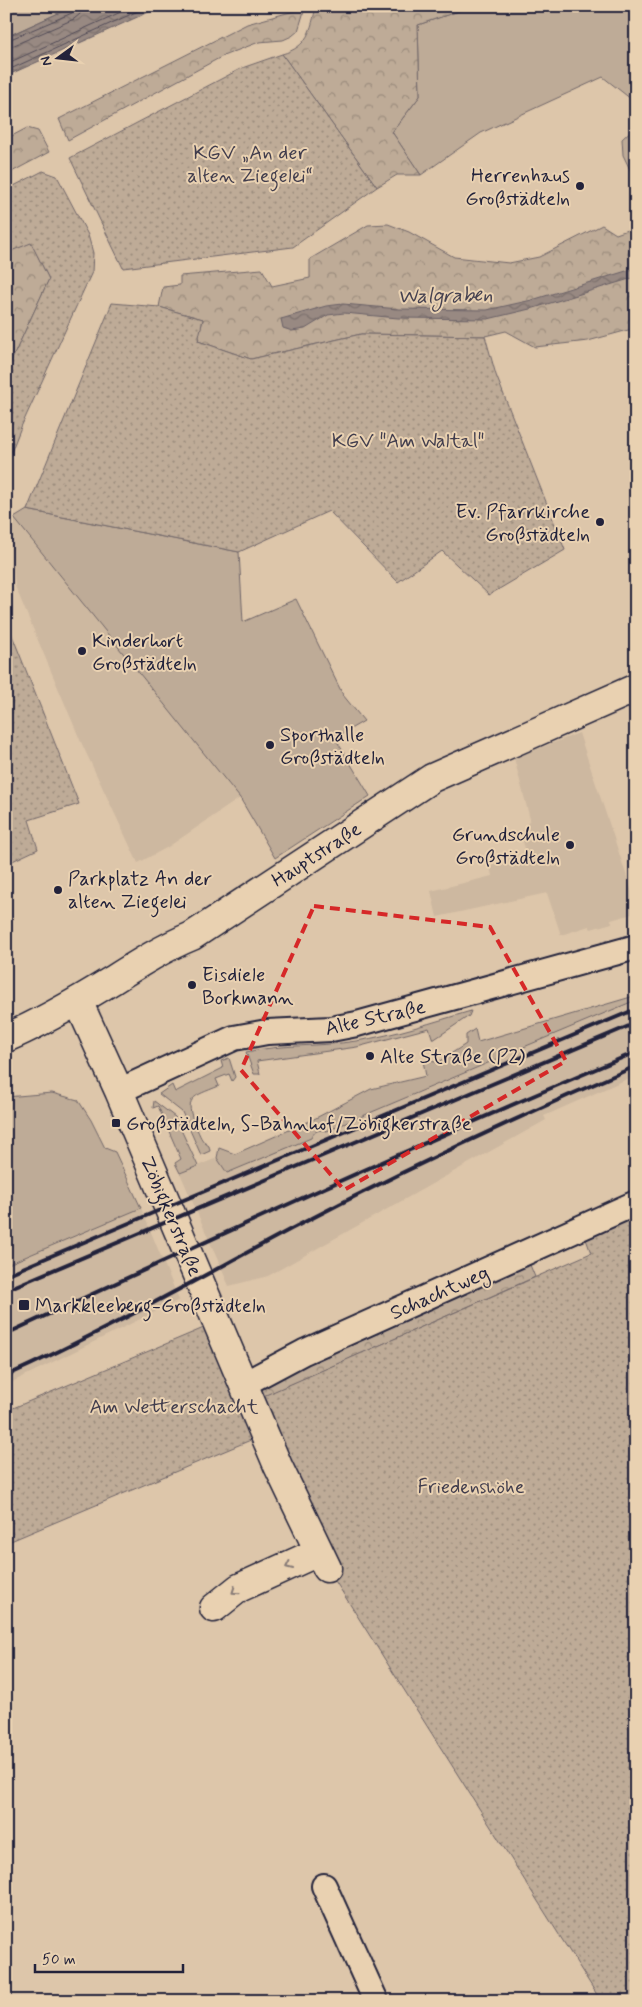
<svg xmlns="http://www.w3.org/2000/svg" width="642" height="2007" font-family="Mynerve,sans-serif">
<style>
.built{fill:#cdb8a0}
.grass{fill:#beab97;stroke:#706669}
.forest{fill:url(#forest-crowns);stroke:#706669}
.garden{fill:url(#garden-dots);stroke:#706669}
.water{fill:url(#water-waves);stroke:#696066}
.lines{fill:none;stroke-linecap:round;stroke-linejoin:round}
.shore{stroke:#514b57;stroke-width:1}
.street-casing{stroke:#22223b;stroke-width:28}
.secondary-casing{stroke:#22223b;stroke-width:31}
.street{stroke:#e9d1b1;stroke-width:24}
.secondary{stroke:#e9d1b1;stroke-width:28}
.rail{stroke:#22223b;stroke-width:4}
.oneway{stroke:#867a76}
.marked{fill:none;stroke:#d62828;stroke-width:4;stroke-dasharray:10 6;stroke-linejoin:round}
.poi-dot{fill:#22223b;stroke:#e9d1b1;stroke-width:2}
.labels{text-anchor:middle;stroke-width:4;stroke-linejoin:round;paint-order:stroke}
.park-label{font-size:20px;fill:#413d4d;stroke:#e9d1b1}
.poi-label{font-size:20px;fill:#22223b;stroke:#e9d1b1;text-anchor:start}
.street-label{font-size:20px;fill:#22223b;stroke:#e9d1b1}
.water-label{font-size:21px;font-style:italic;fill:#454150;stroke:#e9d1b1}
</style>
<defs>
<pattern id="forest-crowns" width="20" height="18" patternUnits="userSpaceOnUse" patternTransform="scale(1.25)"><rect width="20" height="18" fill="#beab97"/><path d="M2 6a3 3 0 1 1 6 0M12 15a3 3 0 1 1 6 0" fill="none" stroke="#9a8b7c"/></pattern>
<pattern id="garden-dots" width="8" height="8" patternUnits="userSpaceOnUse" patternTransform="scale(1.25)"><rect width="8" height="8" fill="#beab97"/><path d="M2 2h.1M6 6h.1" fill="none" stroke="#9a8b7c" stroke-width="1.8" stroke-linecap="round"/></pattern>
<pattern id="water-waves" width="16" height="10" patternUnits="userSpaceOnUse" patternTransform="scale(1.25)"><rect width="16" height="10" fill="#988982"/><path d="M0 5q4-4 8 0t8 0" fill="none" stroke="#7c706c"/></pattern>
</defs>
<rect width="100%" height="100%" fill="#ddc6aa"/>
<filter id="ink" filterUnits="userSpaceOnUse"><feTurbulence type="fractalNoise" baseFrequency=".02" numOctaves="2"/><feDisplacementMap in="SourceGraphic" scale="10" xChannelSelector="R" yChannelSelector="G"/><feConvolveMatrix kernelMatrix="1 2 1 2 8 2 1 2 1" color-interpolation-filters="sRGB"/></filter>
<g filter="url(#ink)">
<g class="built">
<path d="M 14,518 L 240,798 L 168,847 L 138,863 L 81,742 L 15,586 L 11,547 Z"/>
<path d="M 579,733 L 636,904 L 636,913 L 611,920 L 612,923 L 591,929 L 589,926 L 561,935 L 547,893 L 437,917 L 431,891 L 492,876 L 490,866 L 527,856 L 521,834 L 530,819 L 514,758 Z"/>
<path d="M 636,1000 L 636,1075 L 544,1116 L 546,1120 L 268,1276 L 229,1286 L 180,1173 L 217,1158 L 227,1173 L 311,1138 L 314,1132 L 320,1129 L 328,1131 L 502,1057 L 505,1050 L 512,1048 L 519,1049 Z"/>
<path d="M 141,1208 L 179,1300 L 6,1385 L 6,1265 Z"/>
</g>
<g class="grass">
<path d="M 6,6 L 74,6 L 6,37 Z"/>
<path d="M 473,6 L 636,6 L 636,103 L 603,77 L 481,133 L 421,175 L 392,132 L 420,96 L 418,25 Z"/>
<path d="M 636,126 L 636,182 L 623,155 L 622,139 Z"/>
<path d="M 27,510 L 239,552 L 243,622 L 296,599 L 343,695 L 364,721 L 335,738 L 370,796 L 275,858 L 240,798 L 14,518 Z"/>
<path d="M 636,982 L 636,1000 L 519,1049 C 510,1047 506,1049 502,1057 L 327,1131 C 319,1129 315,1130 311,1138 L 227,1173 L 217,1158 L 219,1148 L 235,1154 L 312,1120 L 371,1089 L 426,1076 L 423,1061 L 438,1062 L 466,1044 L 466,1035 L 475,1029 L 478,1042 L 631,997 Z"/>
<path d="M 471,1011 L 469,1016 L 433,1040 L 429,1028 L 357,1047 L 257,1061 L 260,1074 L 254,1074 L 246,1052 C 282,1044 320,1047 356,1041 C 395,1035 433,1022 471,1011 Z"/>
<path d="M 229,1058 L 235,1077 L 232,1081 L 229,1074 L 216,1079 L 219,1086 C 192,1097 183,1097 196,1127 C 200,1135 201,1141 209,1146 L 210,1151 L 201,1155 L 182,1112 L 159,1094 L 172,1085 L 175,1092 L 223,1068 L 221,1061 Z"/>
<path d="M 52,1093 L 78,1100 L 91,1120 L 105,1148 L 115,1152 L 141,1208 L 6,1265 L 6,1097 Z"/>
<path d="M 154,1101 L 175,1117 L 198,1166 L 180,1173 L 175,1163 L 181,1159 L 158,1106 L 153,1108 Z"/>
</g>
<g class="forest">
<path d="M 316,6 L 473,6 L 418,25 L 420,96 L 392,132 L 421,175 L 397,175 L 377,187 L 282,54 C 308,47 311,30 316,6 Z"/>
<path d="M 305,8 L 298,31 L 292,36 L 283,40 L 259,42 L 223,56 L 68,140 L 59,119 L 247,24 Z"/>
<path d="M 27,128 L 38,131 L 49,152 L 6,175 L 6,139 Z"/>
<path d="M 388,224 L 409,232 L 454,257 L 509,263 L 539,257 L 602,225 L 616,234 L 636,227 L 636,304 L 632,329 L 588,341 L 535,347 L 506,331 L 485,336 L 361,334 L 251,359 L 198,341 L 203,319 L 159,307 L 163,287 L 180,285 L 180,276 L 262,269 L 272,286 L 310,278 L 310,259 L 368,225 Z"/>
<path d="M 31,242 L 49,279 L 8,368 L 6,368 L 6,253 Z"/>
<path d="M 525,1253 L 535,1277 L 251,1402 L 244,1384 Z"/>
</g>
<g class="garden">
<path d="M 282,54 L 377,187 L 293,247 L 123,268 L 70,158 L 242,68 Z"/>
<path d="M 43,171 L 57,176 L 88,235 L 93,253 L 92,272 L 21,427 L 6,465 L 6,368 L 8,368 L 49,279 L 31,243 L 6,253 L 6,190 Z"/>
<path d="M 112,303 L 159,307 L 203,319 L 198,341 L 251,359 L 361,334 L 485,336 L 496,375 L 565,550 L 489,595 L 442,551 L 398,582 L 329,511 L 239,552 L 27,510 Z"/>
<path d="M 6,620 L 79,804 L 29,820 L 38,849 L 6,864 Z"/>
<path d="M 636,1203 L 636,2001 L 601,2001 L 327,1568 L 265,1434 L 6,1543 L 6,1411 L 218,1322 L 252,1401 L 591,1253 L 582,1228 Z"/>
</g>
<g class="water">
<path d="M 74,6 L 162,6 L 6,76 L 6,37 Z"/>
<path d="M 636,268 L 636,277 L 534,308 L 488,319 L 398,318 L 344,313 L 328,315 L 305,329 L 292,331 L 283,328 L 281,319 L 326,306 L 343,304 L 399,309 L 487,310 L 532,300 Z"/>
</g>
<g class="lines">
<g class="shore">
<path d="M 6,41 L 72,13 L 75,6"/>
<path d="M 6,47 L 12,46 L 74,19 L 80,14 L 81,6"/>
<path d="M 6,64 L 134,6"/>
<path d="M 6,71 L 149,6"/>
</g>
<defs>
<g id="street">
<path d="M 119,1091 L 234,1038 L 267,1032 L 331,1029 L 357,1024 L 636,947"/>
<path d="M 244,1384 L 304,1352 L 636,1203"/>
<path d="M 324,1886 L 376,2001"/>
</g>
<g id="secondary">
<path d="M 78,1001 L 119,1091 L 278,1466 L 327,1568"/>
<path d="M 6,1038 C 43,1022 77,1002 111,981 C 138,964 163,948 192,936 L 432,778 L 636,688"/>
<path d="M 214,1608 L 239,1588 L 318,1552"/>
</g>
</defs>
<use href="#street" class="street-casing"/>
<use href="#secondary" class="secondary-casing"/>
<use href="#street" class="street"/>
<use href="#secondary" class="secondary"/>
<g class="rail">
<path d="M 6,1275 L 636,1009"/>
<path d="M 6,1290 L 636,1023"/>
<path d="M 6,1334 C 215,1237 424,1141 636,1052"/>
<path d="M 6,1376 C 104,1332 197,1279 291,1229 C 404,1170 519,1116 636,1066"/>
</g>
</g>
<defs><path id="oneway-chevron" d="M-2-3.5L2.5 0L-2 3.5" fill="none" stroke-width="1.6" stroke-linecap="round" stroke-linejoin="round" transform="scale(1.25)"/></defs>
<g class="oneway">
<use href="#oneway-chevron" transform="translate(289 1566) rotate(155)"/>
<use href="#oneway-chevron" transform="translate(235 1591) rotate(146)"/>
</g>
</g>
<path class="marked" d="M 314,906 L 490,927 L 566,1061 L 344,1190 L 241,1070 Z"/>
<g class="poi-dot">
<circle cx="580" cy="186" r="5"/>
<circle cx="600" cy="522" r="5"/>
<circle cx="82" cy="651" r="5"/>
<circle cx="270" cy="745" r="5"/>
<circle cx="570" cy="845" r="5"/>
<circle cx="58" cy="890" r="5"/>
<circle cx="192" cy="985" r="5"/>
<circle cx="370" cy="1056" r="5"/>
<rect x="111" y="1118" width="10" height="10" rx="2.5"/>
<rect x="18" y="1299" width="12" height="12" rx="2.5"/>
</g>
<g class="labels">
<g class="park-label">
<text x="250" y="159">KGV „An der<tspan x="250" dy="23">alten Ziegelei“</tspan></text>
<text x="408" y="447">KGV "Am Waltal"</text>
<text x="174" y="1413">Am Wetterschacht</text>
<text x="471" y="1493">Friedenshöhe</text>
</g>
<g class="poi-label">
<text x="570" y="182" text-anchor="end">Herrenhaus<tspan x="570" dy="23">Großstädteln</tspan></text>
<text x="590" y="518" text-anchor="end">Ev. Pfarrkirche<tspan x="590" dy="23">Großstädteln</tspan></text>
<text x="92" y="647">Kinderhort<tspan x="92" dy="23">Großstädteln</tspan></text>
<text x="280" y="741">Sporthalle<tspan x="280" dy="23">Großstädteln</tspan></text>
<text x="560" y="841" text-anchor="end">Grundschule<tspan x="560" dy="23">Großstädteln</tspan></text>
<text x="68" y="885">Parkplatz An der<tspan x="68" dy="23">alten Ziegelei</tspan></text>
<text x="202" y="981">Eisdiele<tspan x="202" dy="23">Borkmann</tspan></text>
<text x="380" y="1063">Alte Straße (P2)</text>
<text x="126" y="1130">Großstädteln, S-Bahnhof/Zöbigkerstraße</text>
<text x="35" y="1312">Markkleeberg-Großstädteln</text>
</g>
<g class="street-label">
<text transform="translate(316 854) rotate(-33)" y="7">Hauptstraße</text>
<text transform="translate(375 1017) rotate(-13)" y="7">Alte Straße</text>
<text transform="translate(172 1216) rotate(67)" y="7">Zöbigkerstraße</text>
<text transform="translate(439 1292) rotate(-24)" y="7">Schachtweg</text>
</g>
<g class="water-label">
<text transform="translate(445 295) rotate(-1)" y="7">Walgraben</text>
</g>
</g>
<rect width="642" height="2007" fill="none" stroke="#e9d1b1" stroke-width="25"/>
<rect x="12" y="12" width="617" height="1982" fill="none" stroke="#22223b" stroke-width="2" filter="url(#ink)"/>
<g transform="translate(58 58) rotate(255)" stroke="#e9d1b1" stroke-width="4" paint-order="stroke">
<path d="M0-4L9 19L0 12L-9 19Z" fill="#22223b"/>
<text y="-8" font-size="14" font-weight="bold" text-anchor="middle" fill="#22223b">N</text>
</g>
<path d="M35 1964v8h148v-8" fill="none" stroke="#22223b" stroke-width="2.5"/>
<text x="42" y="1964" font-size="15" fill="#22223b" stroke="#e9d1b1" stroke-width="4" paint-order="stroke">50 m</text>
</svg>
